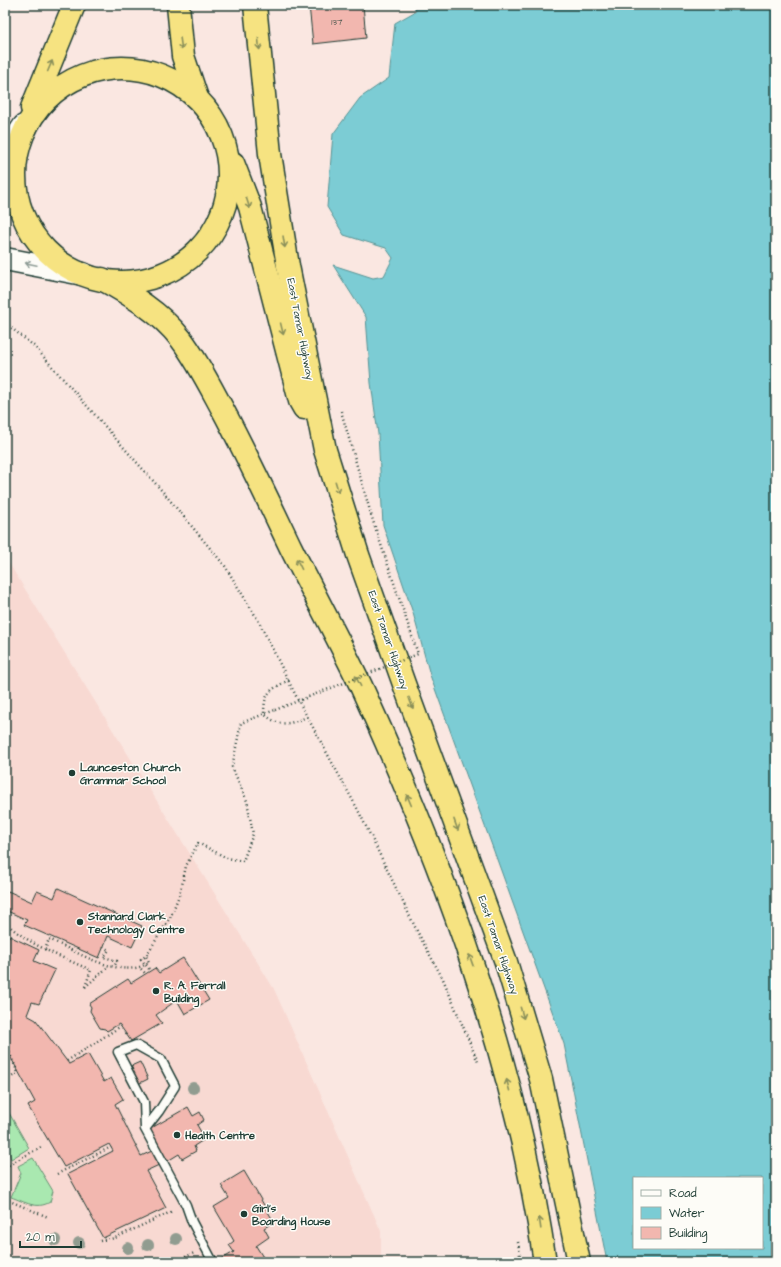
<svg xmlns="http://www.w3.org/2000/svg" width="781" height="1267" font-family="'Architects Daughter',sans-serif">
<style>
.built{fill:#f8d9d2}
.green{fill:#a9e8b0;stroke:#649272}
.water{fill:#7bccd4;stroke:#569394;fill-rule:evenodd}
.building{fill:#f2b7af;stroke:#1f3d34}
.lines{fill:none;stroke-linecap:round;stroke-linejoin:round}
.service-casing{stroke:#1f3d34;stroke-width:11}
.secondary-casing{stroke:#1f3d34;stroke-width:25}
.trunk-casing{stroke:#1f3d34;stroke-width:25}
.path{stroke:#1f3d34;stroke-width:2.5;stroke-dasharray:1 3;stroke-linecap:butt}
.service{stroke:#fdfcf7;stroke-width:8}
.secondary{stroke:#fdfcf7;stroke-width:22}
.trunk{stroke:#f6e381;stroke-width:22}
.path-bridge{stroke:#1f3d34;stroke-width:2.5;stroke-dasharray:1 3;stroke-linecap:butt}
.tree{fill:#919c90}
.oneway{stroke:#8a905a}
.oneway2{stroke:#8e9c96}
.poi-dot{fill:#1f3d34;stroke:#fdfcf7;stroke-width:1.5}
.labels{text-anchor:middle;stroke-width:3;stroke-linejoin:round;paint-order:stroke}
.number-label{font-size:9px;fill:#545c53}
.street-label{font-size:11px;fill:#1f3d34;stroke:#fdfcf7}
.poi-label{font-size:11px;font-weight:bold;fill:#1f3d34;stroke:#fdfcf7;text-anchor:start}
</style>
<rect width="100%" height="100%" fill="#fae7e1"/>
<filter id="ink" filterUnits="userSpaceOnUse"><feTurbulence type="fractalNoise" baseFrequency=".025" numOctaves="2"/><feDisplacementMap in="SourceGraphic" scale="8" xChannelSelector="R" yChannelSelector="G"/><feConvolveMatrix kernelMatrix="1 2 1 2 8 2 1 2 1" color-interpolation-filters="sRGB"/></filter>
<g filter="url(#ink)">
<path class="built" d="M 5,557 L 274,989 L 381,1231 L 381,1262 L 5,1262 Z"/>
<g class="green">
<path d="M 5,1106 L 29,1148 L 11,1159 L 8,1149 L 5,1149 Z"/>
<path d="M 33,1158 L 53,1191 L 50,1202 C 37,1210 25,1202 11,1197 L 21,1173 L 18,1166 Z"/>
</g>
<path class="water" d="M 413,5 L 776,5 L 776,1262 L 607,1262 L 564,1044 L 430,675 L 413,613 L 383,525 L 378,434 L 371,383 L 366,317 L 333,265 L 373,278 L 384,276 L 393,258 L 386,248 L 344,235 L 327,207 L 333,134 L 360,98 L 389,78 L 395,23 L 416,11 ZM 634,1178 L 762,1178 L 762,1248 L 634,1248 Z"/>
<g class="building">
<path d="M 309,5 L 363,5 L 366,38 L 313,44 Z"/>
<path d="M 58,888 L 142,926 L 132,947 L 108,936 L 99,958 L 24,925 L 27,920 L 5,910 L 5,897 L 8,891 L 32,902 L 37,891 L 54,898 Z"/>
<path d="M 5,934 L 39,950 L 34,961 L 55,970 L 39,1004 L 32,1002 L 27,1015 L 36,1020 L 69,1064 L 88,1054 L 104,1082 L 111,1078 L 123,1099 L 115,1104 L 141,1156 L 152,1151 L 159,1165 L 146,1171 L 166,1208 L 103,1238 L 68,1174 L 113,1151 L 109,1144 L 64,1167 L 28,1106 L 35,1102 L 5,1047 Z"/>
<path d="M 183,958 L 209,1000 L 185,1014 L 177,1000 L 156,1015 L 162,1023 L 131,1041 L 119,1024 L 107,1031 L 105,1029 L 100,1028 L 90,1011 L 91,1007 L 89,1004 L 128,979 L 131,983 L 155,968 L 159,973 Z"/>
<path d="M 140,1062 L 148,1079 L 138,1084 L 131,1066 Z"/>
<path d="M 188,1107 L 193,1116 L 200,1112 L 204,1120 L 197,1125 L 205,1139 L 194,1146 L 196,1151 L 182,1159 L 179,1154 L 166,1162 L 148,1130 Z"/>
<path d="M 244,1171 L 274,1222 L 264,1228 L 269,1237 L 256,1246 L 266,1262 L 224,1262 L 222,1259 L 234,1252 L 229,1245 L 234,1241 L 214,1207 L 229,1198 L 221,1185 Z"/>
</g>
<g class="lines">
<defs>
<path id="service" d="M 145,1129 L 159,1111 L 175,1086 L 161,1059 L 136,1045 L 118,1052 L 144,1102 L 145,1129 L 186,1205 L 192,1222 L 213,1262"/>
<g id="secondary">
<path d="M 5,154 L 24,126"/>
<path d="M 5,259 L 83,274"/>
</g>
<g id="trunk">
<path d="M 178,5 L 183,56 L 197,98"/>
<path d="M 255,5 L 270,154 L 288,266 L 325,450 L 358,555 L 404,684 L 506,962 L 541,1079 L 579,1262"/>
<circle cx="122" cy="175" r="107"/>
<path d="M 32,108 L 74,5"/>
<path d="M 233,163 L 250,207 L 300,401 L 304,408"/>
<path d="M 102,279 C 131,295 160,312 181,339 C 197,360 210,386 223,410 C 247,455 269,502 291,548 C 314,594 339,640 361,686 C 445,869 516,1062 545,1262"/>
</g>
</defs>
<use href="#service" class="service-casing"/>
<use href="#secondary" class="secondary-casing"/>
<use href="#trunk" class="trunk-casing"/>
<g class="path">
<path d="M 5,323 L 34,346 L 163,492 L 225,566 L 258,620 L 298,700 L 358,810 L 418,933 L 443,979 L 478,1062"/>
<path d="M 341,411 L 373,521 L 418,654"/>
<path d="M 289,680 C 270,690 264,692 264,714 C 281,728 289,724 307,717"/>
<path d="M 5,922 C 29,945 61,957 91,970 L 85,987"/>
<path d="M 103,947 L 109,950 L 104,957 L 117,961 L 114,967"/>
<path d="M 45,950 L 49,939 C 75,951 124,982 149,962 L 146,956"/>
<path d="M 141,969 L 146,974"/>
<path d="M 149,969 L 141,959 L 146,956 L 171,916 L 181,890 L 186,866 L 198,843 L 227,858 L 243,861 L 253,834 L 247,801 L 232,767 L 241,723 L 275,710"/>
<path d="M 85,987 L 109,966"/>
<path d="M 5,1047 L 7,1047 L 18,1073 L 5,1081"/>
<path d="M 67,1061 L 121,1026"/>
<path d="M 5,1167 L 41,1147"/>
<path d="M 57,1174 L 111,1147"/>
<path d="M 5,1199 L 48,1217"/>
<path d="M 100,1241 L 115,1238 L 173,1211"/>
<path d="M 518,1242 L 521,1262"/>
<path d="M 174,1262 L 194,1253"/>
</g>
<use href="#service" class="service"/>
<use href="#secondary" class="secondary"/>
<use href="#trunk" class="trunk"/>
<path class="path-bridge" d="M 275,710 L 418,654"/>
</g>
<g class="tree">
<circle cx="193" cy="1088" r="6"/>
<circle cx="176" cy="1239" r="6"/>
<circle cx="55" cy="1240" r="6"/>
<circle cx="79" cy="1243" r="6"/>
<circle cx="148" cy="1245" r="6"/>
<circle cx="128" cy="1248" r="6"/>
</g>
<defs><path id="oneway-shaft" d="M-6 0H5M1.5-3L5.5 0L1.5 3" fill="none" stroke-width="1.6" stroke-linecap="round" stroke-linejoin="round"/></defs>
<g class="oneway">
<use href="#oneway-shaft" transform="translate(181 44) rotate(82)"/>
<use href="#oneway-shaft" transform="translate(259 44) rotate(84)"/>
<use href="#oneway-shaft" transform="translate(50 66) rotate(-67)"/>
<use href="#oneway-shaft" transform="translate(248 203) rotate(72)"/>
<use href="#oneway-shaft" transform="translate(284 242) rotate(81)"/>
<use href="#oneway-shaft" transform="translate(282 329) rotate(76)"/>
<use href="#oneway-shaft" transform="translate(337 487) rotate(73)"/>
<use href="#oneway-shaft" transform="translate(299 564) rotate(-116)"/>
<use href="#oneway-shaft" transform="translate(358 681) rotate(-117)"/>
<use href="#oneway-shaft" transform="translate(411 703) rotate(70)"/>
<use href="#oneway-shaft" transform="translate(409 800) rotate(-113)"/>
<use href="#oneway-shaft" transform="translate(456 825) rotate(70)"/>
<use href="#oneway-shaft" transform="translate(471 960) rotate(-110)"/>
<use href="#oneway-shaft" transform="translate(522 1013) rotate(74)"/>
<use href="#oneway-shaft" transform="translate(508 1085) rotate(-105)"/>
<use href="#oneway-shaft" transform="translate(540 1223) rotate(-98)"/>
</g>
<use class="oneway2" href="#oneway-shaft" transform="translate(31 264) rotate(-168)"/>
</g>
<g class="poi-dot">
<circle cx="72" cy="773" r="4"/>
<circle cx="80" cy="922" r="4"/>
<circle cx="156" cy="991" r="4"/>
<circle cx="177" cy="1135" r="4"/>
<circle cx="244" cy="1214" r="4"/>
</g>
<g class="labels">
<g class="number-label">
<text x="337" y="25">137</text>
</g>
<g class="street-label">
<text transform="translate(301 329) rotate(79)" y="4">East Tamar Highway</text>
<text transform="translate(389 640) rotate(71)" y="4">East Tamar Highway</text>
<text transform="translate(499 945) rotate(71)" y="4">East Tamar Highway</text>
</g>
<g class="poi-label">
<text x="80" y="771">Launceston Church<tspan x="80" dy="13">Grammar School</tspan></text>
<text x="88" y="920">Stannard Clark<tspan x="88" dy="13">Technology Centre</tspan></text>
<text x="164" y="989">R. A. Ferrall<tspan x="164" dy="13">Building</tspan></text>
<text x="185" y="1139">Health Centre</text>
<text x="252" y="1212">Girl's<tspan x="252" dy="13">Boarding House</tspan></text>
</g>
</g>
<rect width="781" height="1267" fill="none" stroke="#fdfcf7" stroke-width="20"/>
<rect x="10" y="10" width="761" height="1247" fill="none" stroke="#1f3d34" stroke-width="1.5" filter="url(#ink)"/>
<rect x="633" y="1177" width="130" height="72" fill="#fdfcf7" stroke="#a4b0a9"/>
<rect x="641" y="1190" width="20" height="6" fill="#fdfcf7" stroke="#a4b0a9"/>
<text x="669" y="1197" font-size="12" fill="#1f3d34">Road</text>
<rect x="641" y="1207" width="20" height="12" fill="#7bccd4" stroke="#a4b0a9"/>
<text x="669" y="1217" font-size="12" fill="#1f3d34">Water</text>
<rect x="641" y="1227" width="20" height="12" fill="#f2b7af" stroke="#a4b0a9"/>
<text x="669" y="1237" font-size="12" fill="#1f3d34">Building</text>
<path d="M20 1241v6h61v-6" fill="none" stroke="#1f3d34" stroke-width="2"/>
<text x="26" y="1241" font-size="12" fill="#1f3d34" stroke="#fdfcf7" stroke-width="3" paint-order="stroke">20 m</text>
</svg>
